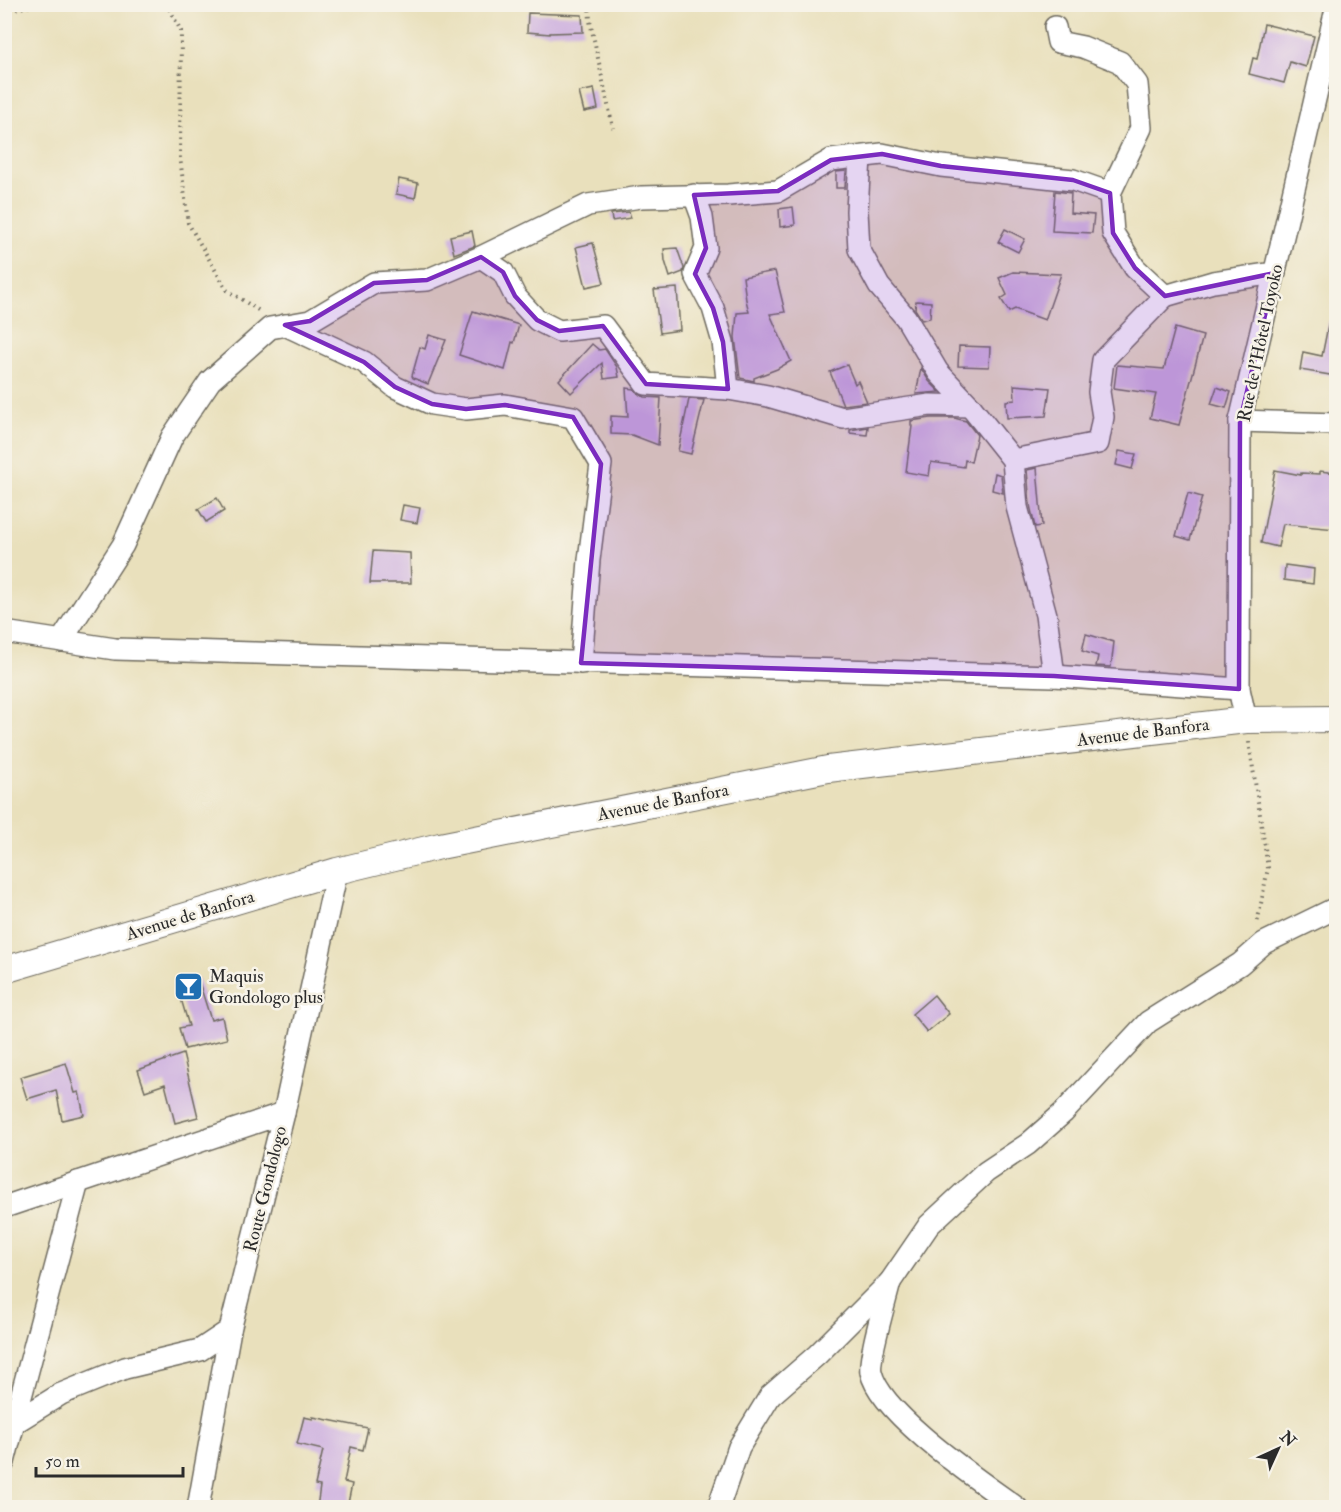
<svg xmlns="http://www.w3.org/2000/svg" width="1341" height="1512" font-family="'IM FELL Double Pica',serif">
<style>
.building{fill:#ceb1df}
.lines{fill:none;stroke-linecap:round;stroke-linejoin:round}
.minor-casing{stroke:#6e6a5e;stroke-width:24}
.major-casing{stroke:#6e6a5e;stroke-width:28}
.path{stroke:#6e6a5e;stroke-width:4;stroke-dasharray:1.5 4.5;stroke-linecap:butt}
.minor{stroke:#fff;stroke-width:21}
.major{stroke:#fff;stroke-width:26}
.marked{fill:#7b2cbf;fill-opacity:0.2;stroke:#7b2cbf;stroke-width:4.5;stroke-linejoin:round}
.labels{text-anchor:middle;stroke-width:5;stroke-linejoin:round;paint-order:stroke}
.street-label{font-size:18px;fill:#2b2b2b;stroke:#f7f3e8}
.poi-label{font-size:18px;fill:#2b2b2b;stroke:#f7f3e8;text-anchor:start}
</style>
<rect width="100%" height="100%" fill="#f7f3e8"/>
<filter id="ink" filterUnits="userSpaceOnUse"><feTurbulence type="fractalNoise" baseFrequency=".0167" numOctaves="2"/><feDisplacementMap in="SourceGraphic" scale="12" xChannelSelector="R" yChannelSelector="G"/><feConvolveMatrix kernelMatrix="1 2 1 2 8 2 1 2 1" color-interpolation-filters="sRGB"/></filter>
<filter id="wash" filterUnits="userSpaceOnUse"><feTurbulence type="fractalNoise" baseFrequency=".008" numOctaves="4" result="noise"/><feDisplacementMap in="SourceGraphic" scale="24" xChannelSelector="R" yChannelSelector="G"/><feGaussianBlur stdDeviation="1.35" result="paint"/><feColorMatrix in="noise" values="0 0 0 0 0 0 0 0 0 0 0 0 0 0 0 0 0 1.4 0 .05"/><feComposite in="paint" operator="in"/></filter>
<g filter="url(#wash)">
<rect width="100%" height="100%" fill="#e9e0bc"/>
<g id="blocks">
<g class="building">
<path d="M 528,13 L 582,15 L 583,32 L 550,33 L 550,34 L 527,32 Z"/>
<path d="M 1264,24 L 1314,36 L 1306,67 L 1290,62 L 1284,83 L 1249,74 L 1253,58 L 1257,59 Z"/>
<path d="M 594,89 L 598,109 L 584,112 L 579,92 Z"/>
<path d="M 846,171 L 845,188 L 836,188 L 836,172 Z"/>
<path d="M 399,179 L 418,183 L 415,198 L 396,194 Z"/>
<path d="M 1055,191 L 1071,193 L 1070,213 L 1094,215 L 1092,233 L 1052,231 Z"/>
<path d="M 793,207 L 795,225 L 780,227 L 779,209 Z"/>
<path d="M 629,212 L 631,218 L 612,221 L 611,214 Z"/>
<path d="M 1005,229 L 1025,239 L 1018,252 L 998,242 Z"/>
<path d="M 472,231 L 475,246 L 454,254 L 450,236 Z"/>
<path d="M 593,243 L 604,283 L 586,287 L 576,247 Z"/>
<path d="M 677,248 L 684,268 L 683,272 L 670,277 L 665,261 L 664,249 Z"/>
<path d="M 775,271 L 785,312 L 770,314 L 791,361 L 777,369 L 754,378 L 754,381 L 740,378 L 735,337 L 737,313 L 749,312 L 746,300 L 743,277 Z"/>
<path d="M 1013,272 L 1061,274 L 1045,320 L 1015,309 L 1009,312 L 1001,299 L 1007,295 L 999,278 Z"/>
<path d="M 677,288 L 680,330 L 660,333 L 654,290 Z"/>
<path d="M 916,301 L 931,302 L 930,318 L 922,320 L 915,309 Z"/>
<path d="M 473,311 L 519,325 L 514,343 L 512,342 L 505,370 L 459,355 Z"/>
<path d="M 1329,321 L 1336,322 L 1336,376 L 1300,370 L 1303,352 L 1322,356 Z"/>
<path d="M 1175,328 L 1203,336 L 1179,425 L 1150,418 L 1156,394 L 1114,388 L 1117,365 L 1164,369 Z"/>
<path d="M 429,335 L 446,340 L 428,384 L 413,378 L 412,376 L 420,347 L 425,349 Z"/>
<path d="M 592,344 L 599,350 L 605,349 L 617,367 L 619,377 L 604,379 L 602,363 L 571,393 L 559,380 Z"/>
<path d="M 959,346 L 990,347 L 989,367 L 958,366 Z"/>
<path d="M 847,365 L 855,384 L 858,381 L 867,402 L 843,405 L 830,372 Z"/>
<path d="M 921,368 L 929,381 L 940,392 L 916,394 Z"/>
<path d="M 1014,385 L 1050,388 L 1046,416 L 1007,418 L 1006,401 L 1015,400 Z"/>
<path d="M 1217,387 L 1231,392 L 1226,408 L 1211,404 Z"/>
<path d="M 626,388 L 634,389 L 640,395 L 645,397 L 661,398 L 658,445 L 632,435 L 611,434 L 611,416 L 628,417 Z"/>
<path d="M 689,399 L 704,400 L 691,454 L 678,451 Z"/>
<path d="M 931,418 L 954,418 L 966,421 L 977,435 L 971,462 L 965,460 L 964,467 L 931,462 L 929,476 L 906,472 L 912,426 L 911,425 L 911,421 Z"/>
<path d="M 868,427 L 867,435 L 850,433 L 850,430 Z"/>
<path d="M 1119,451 L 1136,454 L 1132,469 L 1116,465 Z"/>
<path d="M 1037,468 L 1042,526 L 1035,527 L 1030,505 L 1027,470 Z"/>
<path d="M 1275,470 L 1301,475 L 1301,473 L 1320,474 L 1320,471 L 1336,473 L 1336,529 L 1283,524 L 1278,547 L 1261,543 Z"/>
<path d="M 995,473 L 1001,475 L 1003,493 L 992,490 Z"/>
<path d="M 1188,493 L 1202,497 L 1190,540 L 1176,536 Z"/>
<path d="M 217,498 L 224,511 L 206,522 L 198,509 Z"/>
<path d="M 403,505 L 420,508 L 417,523 L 400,520 Z"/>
<path d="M 373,551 L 410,553 L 411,583 L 370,583 Z"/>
<path d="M 1285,565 L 1314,569 L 1313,584 L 1284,580 Z"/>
<path d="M 1086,634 L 1114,642 L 1111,667 L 1096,666 L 1098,656 L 1082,651 Z"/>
<path d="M 198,979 L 211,1020 L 222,1017 L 227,1039 L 185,1049 L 179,1028 L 189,1026 L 177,985 Z"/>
<path d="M 934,995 L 949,1014 L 927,1032 L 912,1014 Z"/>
<path d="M 183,1054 L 198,1117 L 175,1123 L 165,1084 L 145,1091 L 138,1070 Z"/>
<path d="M 66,1063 L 75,1093 L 79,1092 L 84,1115 L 62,1120 L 56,1090 L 27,1099 L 20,1077 Z"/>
<path d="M 304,1417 L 313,1419 L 313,1417 L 368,1428 L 363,1450 L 351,1447 L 344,1482 L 352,1484 L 347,1508 L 317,1508 L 320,1486 L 315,1485 L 323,1450 L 297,1444 Z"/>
</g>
</g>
</g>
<g filter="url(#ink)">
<use href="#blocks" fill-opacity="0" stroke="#6e6a5e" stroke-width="1.5"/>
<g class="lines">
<defs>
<g id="minor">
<path d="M 1055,27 L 1058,42 L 1083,47 L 1120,62 L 1137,84 L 1141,128 L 1110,193"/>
<path d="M 860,157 L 857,211 L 859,249 L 879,286 L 906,318 L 938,372 L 970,406 L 1013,460 L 1017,507 L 1046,615 L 1054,676"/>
<path d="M 694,195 L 702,217 L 706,248 L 695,274 L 713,308 L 723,342 L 728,389 L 768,396 L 843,418 L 930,405 L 970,406"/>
<path d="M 481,257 L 503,272 L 515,296 L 537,320 L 559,331 L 603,326 L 646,384 L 728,389"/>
<path d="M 285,325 L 364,362 L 395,387 L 432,404 L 466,409 L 505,405 L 573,417 L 601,464 L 589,560 L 581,663"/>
<path d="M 1240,421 L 1336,424"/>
<path d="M 1013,460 L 1098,443 L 1103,417 L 1099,392 L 1103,360 L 1165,296"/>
<path d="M 4,632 L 115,649 L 1054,676 L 1239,689"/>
<path d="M 61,641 L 123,545 L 172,437 L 210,381 L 270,328 L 310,321 L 374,283 L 427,280 L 481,257 L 588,205 L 641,197 L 728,195 L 778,191 L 831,160 L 882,154 L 941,166 L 1073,180 L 1110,193 L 1113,233 L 1135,268 L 1165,296 L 1213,282 L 1275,273"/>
<path d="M 1246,720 L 1239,689 L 1240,421 L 1336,9"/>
<path d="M 4,1207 L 284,1113"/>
<path d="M 890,1282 C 886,1299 868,1359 871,1372 C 880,1414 980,1481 1017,1508"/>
<path d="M 14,1423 L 78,1182"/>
<path d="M 4,1462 L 14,1423 L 61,1394 L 125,1368 L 200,1350 L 230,1330"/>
<path d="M 198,1508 L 230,1330 L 284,1113 L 337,871"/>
<path d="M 718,1508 L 739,1447 L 770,1396 L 817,1355 L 890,1282 L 929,1225 L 986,1172 L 1028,1144 L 1063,1113 L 1148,1022 L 1240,964 L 1264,943 L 1336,908"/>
</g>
<path id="major" d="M 4,970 L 337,871 L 440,846 L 828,769 L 1246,720 L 1336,719"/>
</defs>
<use href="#minor" class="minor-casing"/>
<use href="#major" class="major-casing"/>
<g class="path">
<path d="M 167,4 L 181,31 L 180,157 L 188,223 L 227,290 L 261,312"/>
<path d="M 589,4 L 590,21 L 613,128"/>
<path d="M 4,11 L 41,4"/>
<path d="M 1249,742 L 1268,868 L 1257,924"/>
</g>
<use href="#minor" class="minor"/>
<use href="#major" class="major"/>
</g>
</g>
<path class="marked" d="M 882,154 L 941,166 L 1073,180 L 1110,193 L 1113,233 L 1135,268 L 1165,296 L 1275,273 L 1240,421 L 1239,689 L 1054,676 L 581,663 L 601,464 L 573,417 L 505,405 L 466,409 L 432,404 L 395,387 L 364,362 L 285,325 L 310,321 L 374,283 L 427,280 L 481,257 L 503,272 L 515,296 L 537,320 L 559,331 L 603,326 L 646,384 L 728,389 L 723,342 L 713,308 L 695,274 L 706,248 L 694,195 L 778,191 L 831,160 Z"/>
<defs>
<symbol id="bar-square" viewBox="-11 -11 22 22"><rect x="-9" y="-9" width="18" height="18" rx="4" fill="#1f6fb2" stroke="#f7f3e8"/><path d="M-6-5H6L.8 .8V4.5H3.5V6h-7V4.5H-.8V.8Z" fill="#fff"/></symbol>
</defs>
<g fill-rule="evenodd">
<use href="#bar-square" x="172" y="970" width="33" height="33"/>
</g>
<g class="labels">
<g class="street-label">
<text transform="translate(1260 343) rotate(-78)" y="6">Rue de l'Hôtel Toyoko</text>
<text transform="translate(1143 732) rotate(-7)" y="6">Avenue de Banfora</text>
<text transform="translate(663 802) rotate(-11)" y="6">Avenue de Banfora</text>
<text transform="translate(190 915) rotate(-17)" y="6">Avenue de Banfora</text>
<text transform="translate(265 1189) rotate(-76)" y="6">Route Gondologo</text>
</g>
<g class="poi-label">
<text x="209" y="982">Maquis<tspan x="209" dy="21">Gondologo plus</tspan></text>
</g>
</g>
<rect width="1341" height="1512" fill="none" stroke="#f7f3e8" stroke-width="24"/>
<g transform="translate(1278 1449) rotate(45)" stroke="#f7f3e8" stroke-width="4.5" paint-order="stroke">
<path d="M0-4.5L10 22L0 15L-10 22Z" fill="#2b2b2b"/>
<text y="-9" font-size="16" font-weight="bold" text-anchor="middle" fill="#2b2b2b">N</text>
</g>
<path d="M36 1467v9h147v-9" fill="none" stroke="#2b2b2b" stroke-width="3"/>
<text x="45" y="1467" font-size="18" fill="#2b2b2b" stroke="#f7f3e8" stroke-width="4.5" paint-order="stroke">50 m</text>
</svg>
